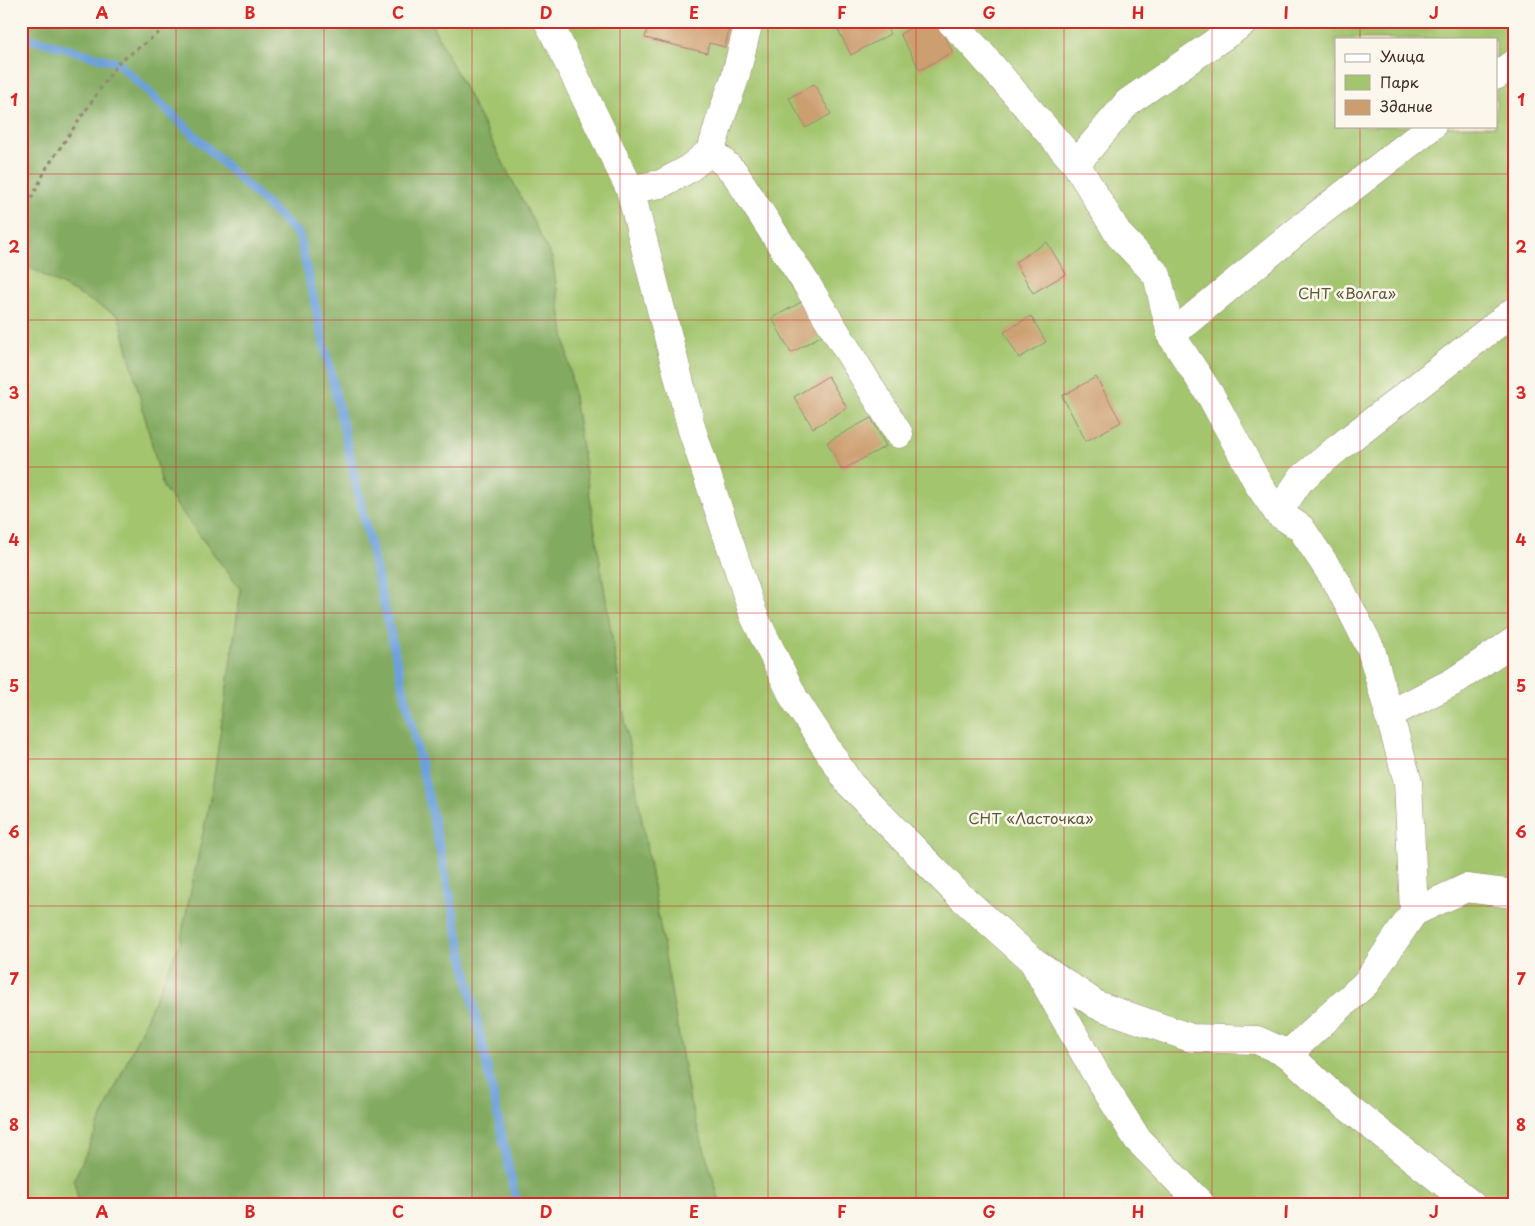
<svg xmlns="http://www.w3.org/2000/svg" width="1535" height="1226" font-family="'Playpen Sans',sans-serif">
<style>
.green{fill:#a3c56e;stroke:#6f7846;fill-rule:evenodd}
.forest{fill:#82aa61;stroke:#5e6a40}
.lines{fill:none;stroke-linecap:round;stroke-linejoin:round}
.stream{stroke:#6da0d8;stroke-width:9}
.building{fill:#cc9e6f}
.minor-casing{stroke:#988877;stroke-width:29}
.path{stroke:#988877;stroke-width:3;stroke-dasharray:4 4;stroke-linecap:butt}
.minor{stroke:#fff;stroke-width:28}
.grid{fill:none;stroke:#d62828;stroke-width:1;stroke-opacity:0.55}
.labels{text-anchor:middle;stroke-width:5;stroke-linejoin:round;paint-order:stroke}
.park-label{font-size:15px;fill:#5a5836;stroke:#fbf7ec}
.neatline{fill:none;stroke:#d62828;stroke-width:2}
.grid-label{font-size:16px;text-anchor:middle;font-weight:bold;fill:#d62828}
</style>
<rect width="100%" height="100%" fill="#fbf7ec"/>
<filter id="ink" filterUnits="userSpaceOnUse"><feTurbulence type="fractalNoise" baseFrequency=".02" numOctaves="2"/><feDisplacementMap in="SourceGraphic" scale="10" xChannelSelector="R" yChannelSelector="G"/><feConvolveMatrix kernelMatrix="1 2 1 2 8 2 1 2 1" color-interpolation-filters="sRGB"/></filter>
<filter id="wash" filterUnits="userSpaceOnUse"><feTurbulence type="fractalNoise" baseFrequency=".0096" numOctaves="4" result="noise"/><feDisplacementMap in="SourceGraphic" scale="20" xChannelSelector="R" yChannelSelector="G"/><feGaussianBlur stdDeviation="1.12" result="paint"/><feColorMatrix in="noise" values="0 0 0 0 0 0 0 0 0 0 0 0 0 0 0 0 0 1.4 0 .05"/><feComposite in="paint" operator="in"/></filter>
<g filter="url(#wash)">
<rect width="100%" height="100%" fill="#f6e7d0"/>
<g class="green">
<path d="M 430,21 L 1514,21 L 1514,1205 L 721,1205 L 690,1102 L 628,739 L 552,258 ZM 1336,39 L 1496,39 L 1496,126 L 1336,126 Z"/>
<path d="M 21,263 L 119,316 L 163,487 L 241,590 L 212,790 L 180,943 L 74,1180 L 79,1205 L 21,1205 Z"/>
</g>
<path class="forest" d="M 21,21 L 430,21 L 552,258 L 628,739 L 690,1102 L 721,1205 L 79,1205 L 74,1180 L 180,943 L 212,790 L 241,590 L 163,487 L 119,316 L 21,263 Z"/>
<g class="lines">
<path class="stream" d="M 21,36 L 118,63 L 299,235 L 434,822 L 517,1205"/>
</g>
<g id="blocks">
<g class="building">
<path d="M 649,21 L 731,21 L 725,47 L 709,43 L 707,53 L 645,38 Z"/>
<path d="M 836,21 L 883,21 L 890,34 L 851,55 L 834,22 Z"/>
<path d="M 922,21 L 936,21 L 953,52 L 920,70 L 900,34 Z"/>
<path d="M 814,84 L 831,114 L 806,128 L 789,98 Z"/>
<path d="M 1047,242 L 1066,274 L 1033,293 L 1015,262 Z"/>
<path d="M 805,300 L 824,334 L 791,353 L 772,318 Z"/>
<path d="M 1031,316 L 1046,342 L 1019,358 L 1004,332 Z"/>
<path d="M 828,376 L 847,408 L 813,428 L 794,397 Z"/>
<path d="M 1096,377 L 1121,422 L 1086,441 L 1062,396 Z"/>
<path d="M 871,418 L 886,446 L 842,470 L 827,442 Z"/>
</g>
</g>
</g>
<g filter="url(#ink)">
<use href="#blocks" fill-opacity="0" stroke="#988877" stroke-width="1"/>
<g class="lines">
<defs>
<g id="minor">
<path d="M 548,21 L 630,189 L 692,430 L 754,616 L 794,698 L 850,784 L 959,895 L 1033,961 L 1097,1005 L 1191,1038 L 1257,1040 L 1288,1054 L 1366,983 L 1414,912 L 1408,782 L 1371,649 L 1338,584 L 1301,528 L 1278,513 L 1260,487 L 1211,396 L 1171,335 L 1157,275 L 1119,235 L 1076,164 L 976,48 L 950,21"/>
<path d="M 1496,76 L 1514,63"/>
<path d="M 711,151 L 734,172 L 806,283 L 899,434"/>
<path d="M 1076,164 L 1128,102 L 1246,21"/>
<path d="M 630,189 L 661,184 L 687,170 L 711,151 L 719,123 L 735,78 L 749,21"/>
<path d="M 1171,335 L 1312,219 L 1432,126"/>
<path d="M 1278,513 L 1300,480 L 1338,448 L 1514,311"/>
<path d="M 1388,715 L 1453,682 L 1514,641"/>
<path d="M 1414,912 L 1466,888 L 1514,894"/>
<path d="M 1035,965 L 1096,1074 L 1138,1140 L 1202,1205"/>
<path d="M 1288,1054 L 1330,1093 L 1472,1205"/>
</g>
</defs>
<use href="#minor" class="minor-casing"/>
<path class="path" d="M 21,220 L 47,167 L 118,63 L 175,21"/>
<use href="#minor" class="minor"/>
</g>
</g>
<path class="grid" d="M 176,21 L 176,1205M 324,21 L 324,1205M 472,21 L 472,1205M 620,21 L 620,1205M 768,21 L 768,1205M 916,21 L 916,1205M 1064,21 L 1064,1205M 1212,21 L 1212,1205M 1360,21 L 1360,39M 1360,126 L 1360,1205M 21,174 L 1514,174M 21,320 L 1514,320M 21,467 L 1514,467M 21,613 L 1514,613M 21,759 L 1514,759M 21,906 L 1514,906M 21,1052 L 1514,1052"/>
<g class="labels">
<g class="park-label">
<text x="1347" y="299">СНТ «Волга»</text>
<text x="1031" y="824">СНТ «Ласточка»</text>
</g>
</g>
<rect width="1535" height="1226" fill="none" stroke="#fbf7ec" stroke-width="55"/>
<rect x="1335" y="38" width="162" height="90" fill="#fbf7ec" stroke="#aea59a"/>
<rect x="1345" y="54" width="25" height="8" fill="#ffffff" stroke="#aea59a"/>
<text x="1380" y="62" font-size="15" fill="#3b2a1e">Улица</text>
<rect x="1345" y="75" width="25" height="15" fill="#a3c56e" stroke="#aea59a"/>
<text x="1380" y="88" font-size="15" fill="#3b2a1e">Парк</text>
<rect x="1345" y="100" width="25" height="15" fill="#cc9e6f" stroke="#aea59a"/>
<text x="1380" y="112" font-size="15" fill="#3b2a1e">Здание</text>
<rect x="28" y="28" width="1480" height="1170" class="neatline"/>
<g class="grid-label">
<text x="102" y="19">A</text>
<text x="250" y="19">B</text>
<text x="398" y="19">C</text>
<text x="546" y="19">D</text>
<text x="694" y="19">E</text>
<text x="842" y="19">F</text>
<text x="989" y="19">G</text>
<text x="1138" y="19">H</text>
<text x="1286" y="19">I</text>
<text x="1434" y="19">J</text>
<text x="14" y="106">1</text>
<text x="1521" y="106">1</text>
<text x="14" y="253">2</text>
<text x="1521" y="253">2</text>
<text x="14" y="399">3</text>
<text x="1521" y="399">3</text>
<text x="14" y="546">4</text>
<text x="1521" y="546">4</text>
<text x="14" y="692">5</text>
<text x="1521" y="692">5</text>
<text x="14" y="838">6</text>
<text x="1521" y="838">6</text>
<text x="14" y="985">7</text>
<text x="1521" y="985">7</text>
<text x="14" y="1131">8</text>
<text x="1521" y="1131">8</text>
<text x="102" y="1218">A</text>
<text x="250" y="1218">B</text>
<text x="398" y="1218">C</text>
<text x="546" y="1218">D</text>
<text x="694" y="1218">E</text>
<text x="842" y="1218">F</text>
<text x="989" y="1218">G</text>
<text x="1138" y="1218">H</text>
<text x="1286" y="1218">I</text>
<text x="1434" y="1218">J</text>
</g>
</svg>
